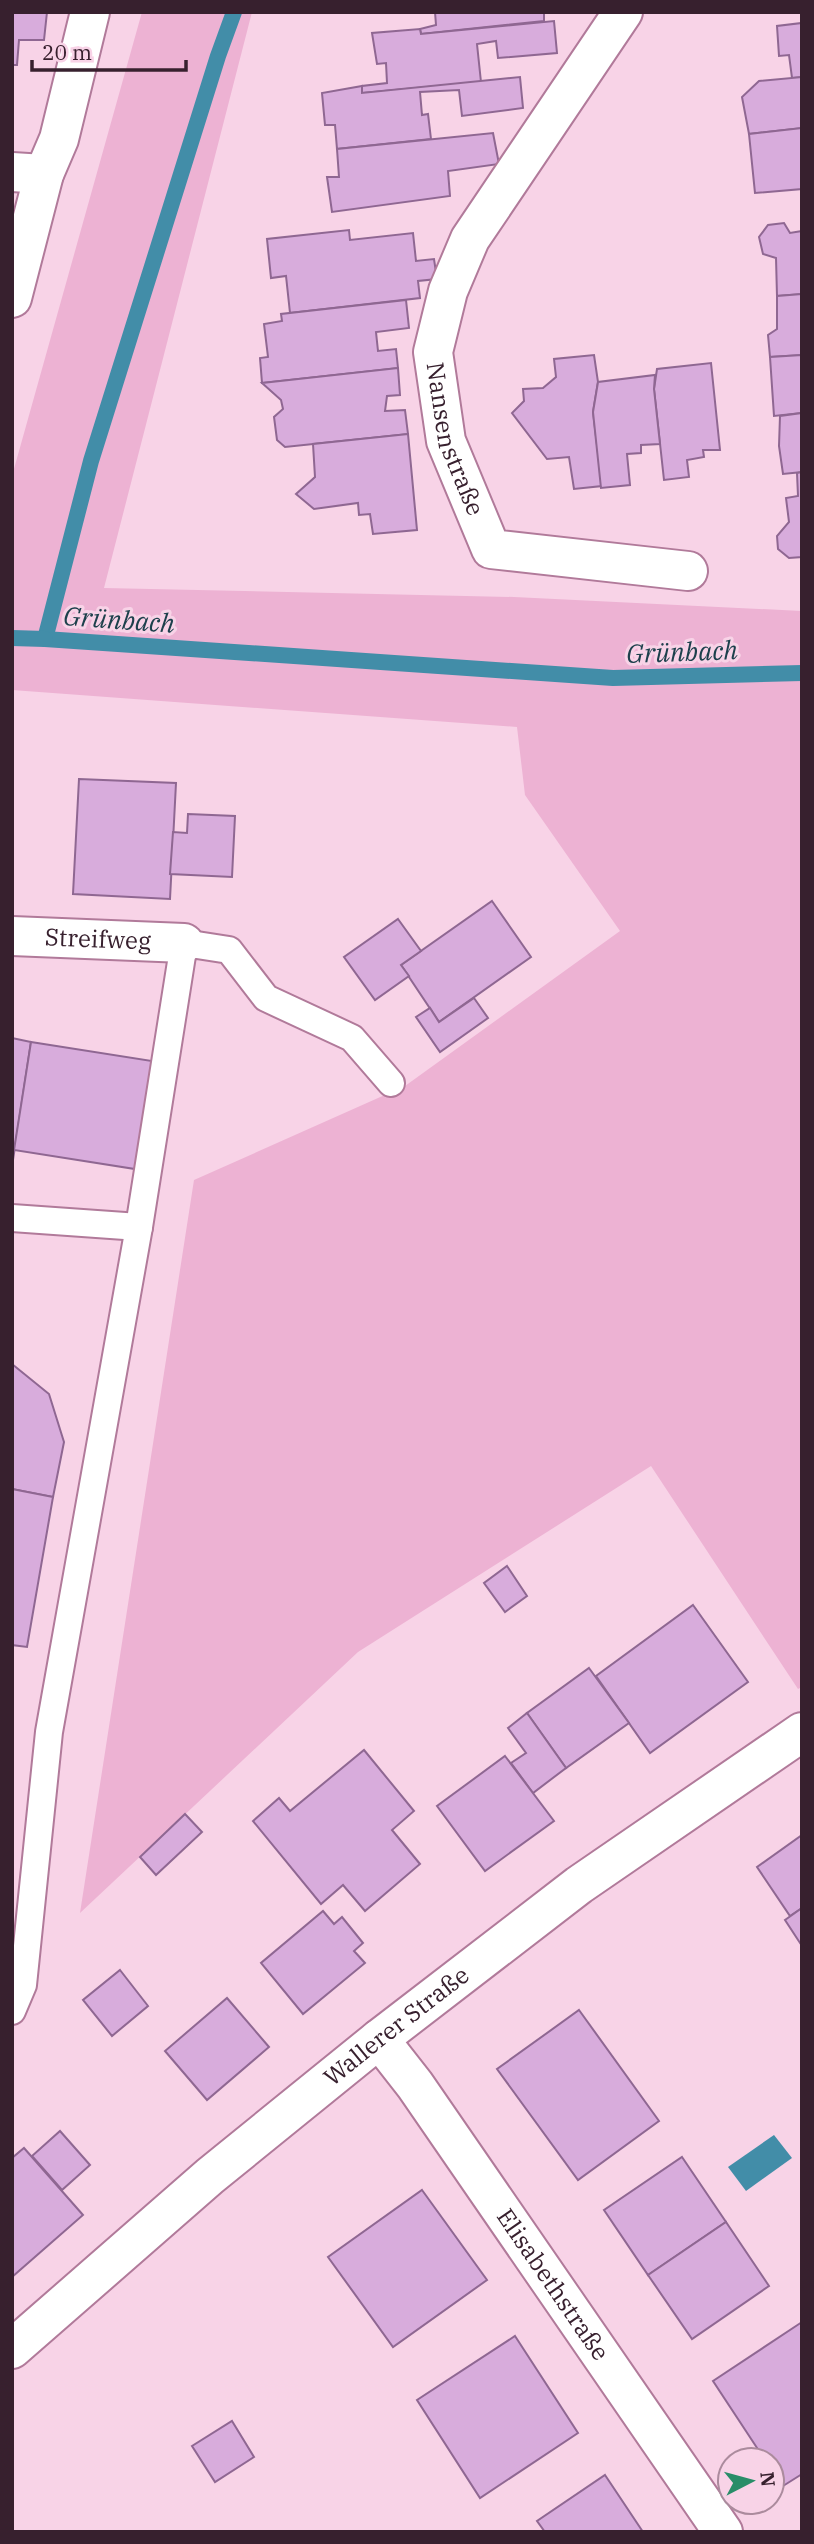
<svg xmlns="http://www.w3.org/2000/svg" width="814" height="2544" font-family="'IBM Plex Serif',serif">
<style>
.green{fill:#edb2d3}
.water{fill:#428da8}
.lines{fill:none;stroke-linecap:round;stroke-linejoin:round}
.stream{stroke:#428da8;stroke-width:16}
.building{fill:#d8acdc;stroke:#8f6792;stroke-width:2}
.lane-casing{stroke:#b17a9a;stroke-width:30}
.street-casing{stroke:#b17a9a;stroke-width:42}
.secondary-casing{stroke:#b17a9a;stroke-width:42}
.lane{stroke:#fff;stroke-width:26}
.street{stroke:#fff;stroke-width:38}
.secondary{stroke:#fff;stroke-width:38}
.labels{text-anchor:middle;stroke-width:6;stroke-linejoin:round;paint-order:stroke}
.street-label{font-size:24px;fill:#37202e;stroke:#f8d3e7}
.water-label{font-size:26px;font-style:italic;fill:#1d404c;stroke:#f8d3e7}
</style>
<rect width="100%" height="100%" fill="#f8d3e7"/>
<path class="green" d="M 142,12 L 252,12 L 104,588 L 514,597 L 802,611 L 802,1687 L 798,1689 L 651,1466 L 358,1652 L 80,1913 L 194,1180 L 405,1086 L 620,931 L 525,795 L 517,727 L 12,690 L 12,476 Z"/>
<path class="water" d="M 774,2135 L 792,2158 L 746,2191 L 728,2167 Z"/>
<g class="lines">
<g class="stream">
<path d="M 234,12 L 218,56 L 91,461 L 45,639 L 613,678 L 802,673"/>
<path d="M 12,638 L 45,639"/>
</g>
</g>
<g class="building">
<path d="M 12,12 L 47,12 L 44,40 L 19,40 L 17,65 L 12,65 Z"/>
<path d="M 435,12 L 544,12 L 544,21 L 421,34 L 420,29 L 436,25 Z"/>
<path d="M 554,21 L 557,53 L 498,58 L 496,41 L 477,44 L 481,82 L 362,93 L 362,86 L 387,83 L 386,63 L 377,64 L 372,33 L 420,29 L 421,34 Z"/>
<path d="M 802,23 L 802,77 L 792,78 L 789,55 L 779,56 L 777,26 Z"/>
<path d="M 520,77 L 523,108 L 462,116 L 459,90 L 420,92 L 422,115 L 428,114 L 431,139 L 337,149 L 335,125 L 325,125 L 322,93 L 362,86 L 362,93 Z"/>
<path d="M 802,77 L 802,128 L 749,134 L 742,97 L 759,81 Z"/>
<path d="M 802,128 L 802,189 L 755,193 L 749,134 Z"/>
<path d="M 493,133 L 499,164 L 448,171 L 450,196 L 332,212 L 327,177 L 339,177 L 337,149 Z"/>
<path d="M 784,223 L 790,233 L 802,231 L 802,294 L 777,296 L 776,258 L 763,254 L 759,237 L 768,225 Z"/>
<path d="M 349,230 L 350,240 L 413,233 L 416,261 L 434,259 L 437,279 L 418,281 L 420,298 L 290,313 L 286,276 L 271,278 L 267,239 Z"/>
<path d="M 802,294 L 802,355 L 770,357 L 768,335 L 777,329 L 777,296 Z"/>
<path d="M 406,300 L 409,328 L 376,332 L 378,351 L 396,349 L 398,368 L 262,383 L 260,358 L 268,357 L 264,324 L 282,321 L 281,314 Z"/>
<path d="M 594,355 L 598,382 L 593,412 L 602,486 L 574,489 L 569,457 L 547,459 L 512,413 L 524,401 L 523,389 L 543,388 L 556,377 L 554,359 Z"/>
<path d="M 802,355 L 802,413 L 774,416 L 770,357 Z"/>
<path d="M 711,363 L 720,450 L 703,450 L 704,457 L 687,460 L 689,477 L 664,480 L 654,389 L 657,369 Z"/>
<path d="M 398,368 L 400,395 L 387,396 L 385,411 L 405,410 L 408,434 L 285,447 L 277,440 L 274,417 L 283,409 L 281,400 L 262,383 Z"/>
<path d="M 655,375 L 654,389 L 660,444 L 641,445 L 641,453 L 627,454 L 630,485 L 601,488 L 593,412 L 598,382 Z"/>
<path d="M 802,413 L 802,472 L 783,474 L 779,446 L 780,416 Z"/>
<path d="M 408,434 L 417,530 L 373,534 L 370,514 L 359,515 L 358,503 L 314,509 L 296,494 L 315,477 L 313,444 Z"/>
<path d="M 802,472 L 802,557 L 789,558 L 778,549 L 777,536 L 789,522 L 786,498 L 798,496 L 797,473 Z"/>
<path d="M 79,779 L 176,783 L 170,899 L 73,894 Z"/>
<path d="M 188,814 L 235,816 L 232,877 L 170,874 L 173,832 L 187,833 Z"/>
<path d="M 492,901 L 531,957 L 439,1022 L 401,965 Z"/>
<path d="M 398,919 L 421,951 L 401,965 L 409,976 L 375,1000 L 344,957 Z"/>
<path d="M 474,998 L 488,1018 L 440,1052 L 416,1017 L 430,1008 L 439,1022 Z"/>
<path d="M 12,1038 L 31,1042 L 13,1160 L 12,1160 Z"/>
<path d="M 31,1042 L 152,1061 L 135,1169 L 14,1150 Z"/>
<path d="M 12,1364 L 49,1394 L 64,1442 L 53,1497 L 12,1489 Z"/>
<path d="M 12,1489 L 53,1497 L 27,1647 L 12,1645 Z"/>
<path d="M 507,1566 L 527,1596 L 505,1612 L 484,1583 Z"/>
<path d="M 693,1605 L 748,1682 L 650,1753 L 596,1676 Z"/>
<path d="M 589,1668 L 629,1723 L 566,1768 L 527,1713 Z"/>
<path d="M 527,1713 L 566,1768 L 533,1793 L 511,1763 L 526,1753 L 508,1728 Z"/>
<path d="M 364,1750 L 414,1811 L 392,1830 L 420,1864 L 365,1911 L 343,1885 L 321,1904 L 253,1821 L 279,1798 L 290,1811 Z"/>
<path d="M 505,1756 L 554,1821 L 485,1871 L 437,1806 Z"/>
<path d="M 185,1814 L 202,1832 L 156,1875 L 140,1857 Z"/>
<path d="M 802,1835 L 802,1908 L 790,1916 L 757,1867 Z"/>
<path d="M 802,1908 L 802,1946 L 785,1920 Z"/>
<path d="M 323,1911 L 334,1924 L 342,1917 L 363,1943 L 354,1951 L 365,1963 L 303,2014 L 261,1963 Z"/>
<path d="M 120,1970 L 148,2006 L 112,2036 L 83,2000 Z"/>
<path d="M 227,1998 L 269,2047 L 207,2100 L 165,2051 Z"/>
<path d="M 579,2010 L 659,2121 L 578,2180 L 497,2069 Z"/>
<path d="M 60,2131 L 90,2165 L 62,2190 L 32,2156 Z"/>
<path d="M 24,2148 L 83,2215 L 12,2277 L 12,2158 Z"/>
<path d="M 682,2157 L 726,2222 L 648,2275 L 604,2210 Z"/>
<path d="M 422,2190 L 487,2280 L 393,2347 L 328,2257 Z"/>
<path d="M 726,2222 L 769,2286 L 692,2339 L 648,2275 Z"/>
<path d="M 802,2322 L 802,2474 L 783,2486 L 772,2470 L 772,2460 L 765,2460 L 713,2381 Z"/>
<path d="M 515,2336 L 578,2433 L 480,2498 L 417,2400 Z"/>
<path d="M 232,2421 L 254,2457 L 215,2482 L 192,2446 Z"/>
<path d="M 605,2475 L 643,2532 L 545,2532 L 537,2521 Z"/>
</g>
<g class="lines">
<defs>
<g id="lane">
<path d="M 12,1218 L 139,1227"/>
<path d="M 12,2011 L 23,1985 L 49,1732 L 139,1227 L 184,943 L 229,950 L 266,998 L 352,1038 L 391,1083"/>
</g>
<g id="street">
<path id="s1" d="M 623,12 L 470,239 L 448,291 L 433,352 L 446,441 L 491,549 L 688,571"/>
<path d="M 12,172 L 44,174"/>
<path d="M 12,298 L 44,174 L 59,139 L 90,12"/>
<path id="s2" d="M 12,936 L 184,943"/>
<path id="s3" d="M 379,2039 L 415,2085 L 723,2532"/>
</g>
<g id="secondary">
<path id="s4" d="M 12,2349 L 210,2176 L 379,2039 L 579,1885 L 802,1732"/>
</g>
</defs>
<use href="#lane" class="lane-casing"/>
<use href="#street" class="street-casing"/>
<use href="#secondary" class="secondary-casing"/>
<use href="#lane" class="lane"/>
<use href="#street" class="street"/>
<use href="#secondary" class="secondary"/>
</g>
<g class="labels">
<g class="street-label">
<text dy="8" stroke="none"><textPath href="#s1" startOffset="483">Nansenstraße</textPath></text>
<text dy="8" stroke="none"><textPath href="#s2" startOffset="86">Streifweg</textPath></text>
<text dy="8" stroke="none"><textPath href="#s4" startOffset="502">Wallerer Straße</textPath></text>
<text dy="8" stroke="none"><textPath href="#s3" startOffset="301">Elisabethstraße</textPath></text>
</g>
<g class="water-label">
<text transform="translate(119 620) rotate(4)" y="9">Grünbach</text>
<text transform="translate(682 652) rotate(-2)" y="9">Grünbach</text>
</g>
</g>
<rect width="814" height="2544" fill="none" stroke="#37202e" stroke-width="28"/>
<g transform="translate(751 2481) rotate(84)"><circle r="33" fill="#f8d3e7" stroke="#ab8b9d" stroke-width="2"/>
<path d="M0-5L12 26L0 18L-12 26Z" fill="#298d68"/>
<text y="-10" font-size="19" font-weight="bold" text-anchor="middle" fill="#37202e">N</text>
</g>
<path d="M32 60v10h154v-10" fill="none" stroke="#37202e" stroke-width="3.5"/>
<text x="42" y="60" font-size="21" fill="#37202e" stroke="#f8d3e7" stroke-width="5" paint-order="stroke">20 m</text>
</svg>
